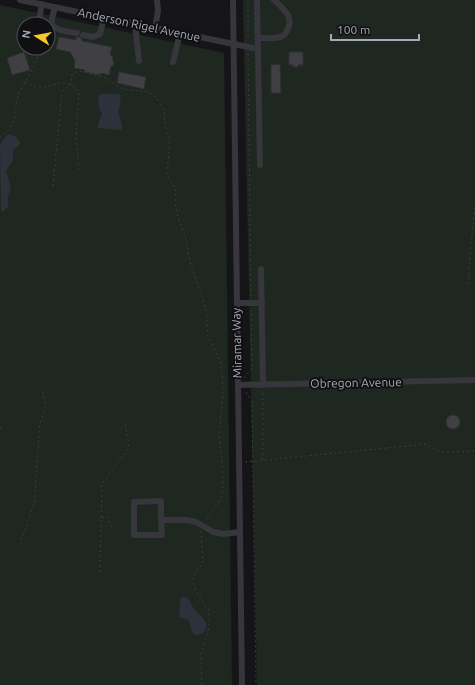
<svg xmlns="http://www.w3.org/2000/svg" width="475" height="685" font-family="Ubuntu,sans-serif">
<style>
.green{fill:#1f2721;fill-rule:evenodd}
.water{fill:#2b323b}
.building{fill:#3f3f44;stroke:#2f2f33}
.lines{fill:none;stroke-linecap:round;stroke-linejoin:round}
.path{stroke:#3c3d43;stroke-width:1;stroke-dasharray:2 3;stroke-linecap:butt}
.minor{stroke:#36363c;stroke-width:6}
.labels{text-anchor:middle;stroke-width:4;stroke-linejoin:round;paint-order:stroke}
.street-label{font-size:12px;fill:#a6aab8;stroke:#101012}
</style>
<rect width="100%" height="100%" fill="#151517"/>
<g class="green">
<path d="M 243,0 L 475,0 L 475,685 L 257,685 Z"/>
<path d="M 0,5 L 224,53 L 232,685 L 0,685 ZM 24,24 L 48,24 L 48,48 L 24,48 Z"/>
</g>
<g class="water">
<path d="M 101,94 L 118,94 L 120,95 C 122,102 118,108 119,115 C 120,121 124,124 121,130 L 98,128 L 98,124 L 102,114 L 99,109 L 98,97 Z"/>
<path d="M 7,135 C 14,134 17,137 20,143 L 19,145 L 13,150 L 13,161 L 9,166 L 6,172 L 11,187 L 8,197 L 8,206 L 4,211 L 1,211 L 0,144 Z"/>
<path d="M 182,597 L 188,598 C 191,602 192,607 195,610 C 201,617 213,625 202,634 L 196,635 L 193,633 L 188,620 L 179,617 L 180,600 Z"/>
</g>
<g class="building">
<path d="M 59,37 L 76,40 L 76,37 L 79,37 L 82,39 L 82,41 L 112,47 L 110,55 L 113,56 L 112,60 L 114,61 L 113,66 L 111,66 L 109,75 L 100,73 L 100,75 L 84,72 L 85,70 L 74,68 L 75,61 L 70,52 L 56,49 Z"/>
<path d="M 24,52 L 30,70 L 12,75 L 7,58 Z"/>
<path d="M 289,52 L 303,52 L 303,65 L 298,65 L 298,67 L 293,67 L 293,65 L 289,65 Z"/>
<path d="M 280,64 L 281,93 L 271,93 L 271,65 Z"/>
<path d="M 119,72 L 146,77 L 144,89 L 117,83 Z"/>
<circle cx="453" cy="422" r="7"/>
</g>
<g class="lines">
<g class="path">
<path d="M 248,0 L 248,40"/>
<path d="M 248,54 L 251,296"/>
<path d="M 25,82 L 40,88 L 60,83 L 71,84 L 79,92 L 76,137 L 79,169"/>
<path d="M 0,138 L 7,132 L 13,124 L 18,95 L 36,62 L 40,48"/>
<path d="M 53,186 L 62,92 L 71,84 L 72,74 L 79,71 L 104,77 L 122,89 L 148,92 L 156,97 L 164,109 L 165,124 L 170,141 L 167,174 L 169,179 L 175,187 L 176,208 L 178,218 L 185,236 L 191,265 L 206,309 L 208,336 L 220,361 L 222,370 L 223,395 L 219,434 L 222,459 L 223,488 L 220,500 L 206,520"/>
<path d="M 467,284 L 469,276 L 469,266 L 475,203"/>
<path d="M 244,378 L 252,368 L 251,310"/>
<path d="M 246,392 L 252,402 L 256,685"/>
<path d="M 0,428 L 4,427"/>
<path d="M 263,460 L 263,391"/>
<path d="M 245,462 L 427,444 C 437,456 461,451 475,451"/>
<path d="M 102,518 L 108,517 L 112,530"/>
<path d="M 201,531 L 203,562 L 193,578 L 193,581 L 196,591 L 209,610 L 209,621 L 208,632 L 201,654 L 202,685"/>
<path d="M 20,545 L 35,500 L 36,476 L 40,423 L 46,408 L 42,389"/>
<path d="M 100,572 L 102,483 L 129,448 L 125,421"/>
</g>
<g class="minor">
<path d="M 20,0 L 258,49"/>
<path d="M 233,0 L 242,685"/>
<path d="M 257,0 L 260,165"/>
<path d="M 55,7 C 54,12 51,19 52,23 C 53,31 71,32 77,33"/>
<path d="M 38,24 L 42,4"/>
<path d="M 135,24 L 139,61"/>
<path d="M 155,28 L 158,11 L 157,0"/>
<path d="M 83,35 L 93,37 L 100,34 L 104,17"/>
<path d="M 258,38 C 264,38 273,39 280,37 C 284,36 287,32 288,28 C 294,16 282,8 274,0"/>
<path d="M 173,62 L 180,33"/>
<path d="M 261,269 L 263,385"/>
<path d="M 237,303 L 262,303"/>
<path d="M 238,385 L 475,380"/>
<path d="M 161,520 L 162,535 L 134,535 L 134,502 L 161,501 L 161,520 L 186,520 L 196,522 L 213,532 L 223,534 L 240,532"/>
</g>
</g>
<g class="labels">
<g class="street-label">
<text transform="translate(139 25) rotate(12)" y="4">Anderson Rigel Avenue</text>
<text transform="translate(237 343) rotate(-91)" y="4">Miramar Way</text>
<text transform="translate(356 383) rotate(-1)" y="4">Obregon Avenue</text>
</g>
</g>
<g transform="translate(36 36) rotate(281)"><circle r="19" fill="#101012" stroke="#4c4e54"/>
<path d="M0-3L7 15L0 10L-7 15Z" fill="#f7c82d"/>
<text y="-6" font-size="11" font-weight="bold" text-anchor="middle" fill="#a6aab8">N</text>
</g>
<path d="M331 34v6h88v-6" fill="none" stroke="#a6aab8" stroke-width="2"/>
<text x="337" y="34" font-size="12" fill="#a6aab8" stroke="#101012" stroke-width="3" paint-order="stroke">100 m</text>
</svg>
